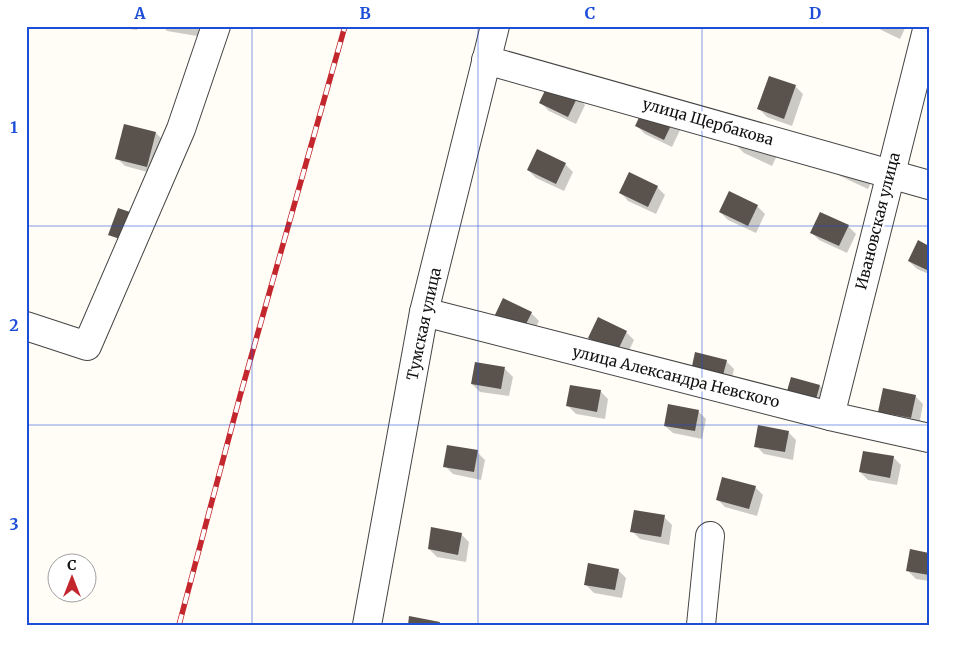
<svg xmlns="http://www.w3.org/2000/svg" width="955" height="651" font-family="Merriweather,serif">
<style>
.shadow{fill:#0003}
.building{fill:#5a524d}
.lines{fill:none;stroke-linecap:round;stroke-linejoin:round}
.minor-casing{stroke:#444;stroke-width:30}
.minor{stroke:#fff;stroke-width:28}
.rail-casing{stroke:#c4262e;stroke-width:5.5}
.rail{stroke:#fff;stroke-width:4;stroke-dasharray:11;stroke-linecap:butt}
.grid{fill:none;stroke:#1d4ed8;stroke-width:1;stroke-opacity:0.55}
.labels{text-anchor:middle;stroke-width:5;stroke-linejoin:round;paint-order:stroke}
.street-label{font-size:15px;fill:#111;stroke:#fff}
.neatline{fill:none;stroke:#1d4ed8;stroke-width:2}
.grid-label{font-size:16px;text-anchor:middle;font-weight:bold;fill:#1d4ed8}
</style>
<rect width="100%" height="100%" fill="#fffdf5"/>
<g class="shadow">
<path d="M 107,26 L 137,26 L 137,30 Z"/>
<path d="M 163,26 L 205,26 L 203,37 L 167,31 Z"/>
<path d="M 873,26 L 906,26 L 900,39 Z"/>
<path d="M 795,86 L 803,94 L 792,126 L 767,117 L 759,109 Z"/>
<path d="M 577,97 L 585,105 L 576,124 L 549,111 L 541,103 Z"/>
<path d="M 673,120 L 681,128 L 672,147 L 645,134 L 637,126 Z"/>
<path d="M 156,133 L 164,141 L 155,174 L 125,166 L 117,158 Z"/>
<path d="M 736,145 L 781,147 L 772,166 L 744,153 Z"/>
<path d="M 565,164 L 573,172 L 564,191 L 536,178 L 528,170 Z"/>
<path d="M 832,168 L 877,170 L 868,189 L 840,176 Z"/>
<path d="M 657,187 L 665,195 L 656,214 L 628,201 L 621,193 Z"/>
<path d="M 757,206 L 765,214 L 756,233 L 728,220 L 720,212 Z"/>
<path d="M 848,226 L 856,234 L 847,253 L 819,240 L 811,232 Z"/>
<path d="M 929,247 L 929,274 L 917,269 L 909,261 Z"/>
<path d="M 531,313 L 539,321 L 530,339 L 503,326 Z"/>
<path d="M 626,332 L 634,340 L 625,359 L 597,346 L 589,338 Z"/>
<path d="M 726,361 L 734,369 L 730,386 L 700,379 Z"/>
<path d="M 505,369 L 513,377 L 509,396 L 480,392 L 472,384 Z"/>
<path d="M 820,386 L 828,394 L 822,414 L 795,406 Z"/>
<path d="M 600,391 L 608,399 L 605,419 L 576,414 L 568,406 Z"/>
<path d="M 915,396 L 923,404 L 919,426 L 887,419 L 879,411 Z"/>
<path d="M 698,411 L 706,419 L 702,439 L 673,433 L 665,426 Z"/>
<path d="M 788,432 L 796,440 L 793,460 L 764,454 L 756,446 Z"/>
<path d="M 477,452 L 485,460 L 481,480 L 453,474 L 445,466 Z"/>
<path d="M 893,457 L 901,465 L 897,485 L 868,480 L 860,472 Z"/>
<path d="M 755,487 L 763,495 L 757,516 L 725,507 L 717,499 Z"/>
<path d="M 664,517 L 672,525 L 669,545 L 640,539 L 632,531 Z"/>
<path d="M 461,534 L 469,542 L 466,562 L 437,557 L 429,549 Z"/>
<path d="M 929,554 L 929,581 L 916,579 L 908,571 Z"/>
<path d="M 618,570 L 626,578 L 622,598 L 594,593 L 586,585 Z"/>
</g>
<g class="building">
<path d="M 769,76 L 796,85 L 784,119 L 757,109 Z"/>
<path d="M 549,82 L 578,96 L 568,117 L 539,103 Z"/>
<path d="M 645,105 L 674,119 L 664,140 L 635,126 Z"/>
<path d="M 124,124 L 156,132 L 147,167 L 115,159 Z"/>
<path d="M 537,149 L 566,163 L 556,184 L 527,170 Z"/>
<path d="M 629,172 L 658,186 L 648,207 L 619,193 Z"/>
<path d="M 729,191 L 758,205 L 748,226 L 719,212 Z"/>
<path d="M 118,208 L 136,214 L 126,241 L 108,235 Z"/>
<path d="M 820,212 L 849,225 L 839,246 L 810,233 Z"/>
<path d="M 918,240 L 929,246 L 929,271 L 908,261 Z"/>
<path d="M 503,298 L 532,312 L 522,332 L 493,319 Z"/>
<path d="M 598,317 L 627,331 L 617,352 L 588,338 Z"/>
<path d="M 695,352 L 727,360 L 722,379 L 691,371 Z"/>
<path d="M 475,362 L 505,367 L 501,389 L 471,384 Z"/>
<path d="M 791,377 L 820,385 L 814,406 L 785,398 Z"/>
<path d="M 570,385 L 601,390 L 597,412 L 566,406 Z"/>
<path d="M 883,388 L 916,395 L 911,418 L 878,412 Z"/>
<path d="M 668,404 L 699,410 L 695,431 L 664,426 Z"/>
<path d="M 758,425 L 789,431 L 785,452 L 754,447 Z"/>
<path d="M 447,445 L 478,450 L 474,472 L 443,467 Z"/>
<path d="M 863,451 L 894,456 L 890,478 L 859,472 Z"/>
<path d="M 722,477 L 756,486 L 749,509 L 716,500 Z"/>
<path d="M 634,510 L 665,515 L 661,537 L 630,532 Z"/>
<path d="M 431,527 L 462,533 L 458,555 L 428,549 Z"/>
<path d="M 910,549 L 929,553 L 929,575 L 906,571 Z"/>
<path d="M 588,563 L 619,569 L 615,590 L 584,585 Z"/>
<path d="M 409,616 L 440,622 L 439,625 L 408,625 Z"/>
</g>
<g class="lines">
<defs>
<g id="minor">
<path d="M 486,60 L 929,185"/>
<path d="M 424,312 L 830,416 L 929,438"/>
<path d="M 26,326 L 87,346 L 181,129 L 216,26"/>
<path d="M 830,416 L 928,26"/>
<path d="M 367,625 L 424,312 L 495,26"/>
<path d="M 701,625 L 710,536"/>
</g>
</defs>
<use href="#minor" class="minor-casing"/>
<use href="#minor" class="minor"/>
<defs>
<path id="rail" d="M 179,625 L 240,396 L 345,26"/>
</defs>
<use href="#rail" class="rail-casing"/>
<use href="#rail" class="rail"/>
</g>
<path class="grid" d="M 252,26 L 252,625M 478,26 L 478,625M 702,26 L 702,625M 26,226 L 929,226M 26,425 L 929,425"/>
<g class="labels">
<g class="street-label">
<text transform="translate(708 122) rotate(16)" y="5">улица Щербакова</text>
<text transform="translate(878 221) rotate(-76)" y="5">Ивановская улица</text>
<text transform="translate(424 324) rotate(-78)" y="5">Тумская улица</text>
<text transform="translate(676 377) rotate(14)" y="5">улица Александра Невского</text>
</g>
</g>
<rect width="955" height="651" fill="none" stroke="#ffffff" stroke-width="55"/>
<g transform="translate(72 578)"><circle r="24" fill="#ffffff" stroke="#a0a0a0"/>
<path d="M0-4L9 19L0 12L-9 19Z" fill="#c4262e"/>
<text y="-8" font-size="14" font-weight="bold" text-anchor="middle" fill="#111111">С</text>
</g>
<rect x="28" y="28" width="900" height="596" class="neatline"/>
<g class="grid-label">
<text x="140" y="19">A</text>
<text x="365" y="19">B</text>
<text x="590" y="19">C</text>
<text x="815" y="19">D</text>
<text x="14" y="133">1</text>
<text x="14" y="331">2</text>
<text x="14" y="530">3</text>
</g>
</svg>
